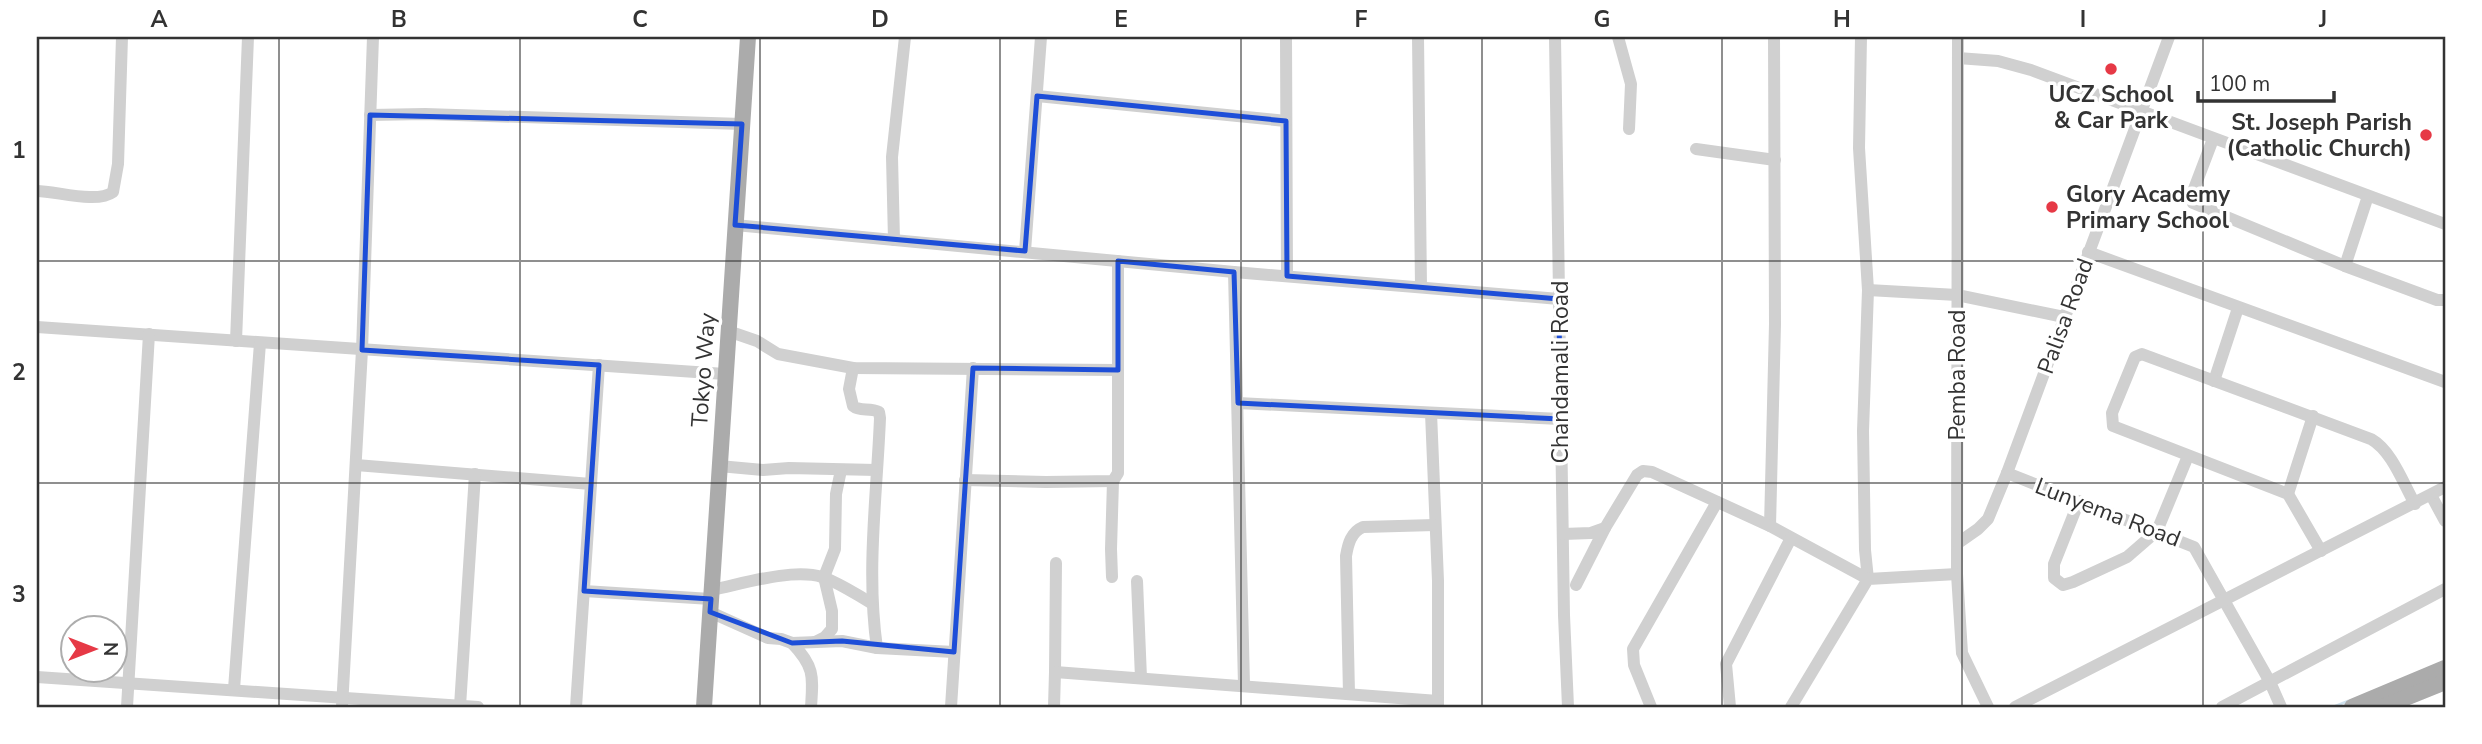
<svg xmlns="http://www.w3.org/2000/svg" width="2482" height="744" font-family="'Nunito Sans',sans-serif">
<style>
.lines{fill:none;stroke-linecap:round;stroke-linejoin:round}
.stream{stroke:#cfe2ee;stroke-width:2.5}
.minor{stroke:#d0d0d0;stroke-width:12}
.major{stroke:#ababab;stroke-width:16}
.marked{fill:none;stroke:#1d4ed8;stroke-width:5;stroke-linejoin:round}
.grid{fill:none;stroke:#333;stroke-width:2;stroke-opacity:0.55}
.poi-dot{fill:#e63946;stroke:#fff;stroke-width:2.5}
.labels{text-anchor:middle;stroke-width:7;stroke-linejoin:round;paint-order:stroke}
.poi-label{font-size:23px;font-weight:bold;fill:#333;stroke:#fff}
.street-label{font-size:23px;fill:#333;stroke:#fff}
.neatline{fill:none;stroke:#333;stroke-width:2.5}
.grid-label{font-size:23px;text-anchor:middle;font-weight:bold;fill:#333}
</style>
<rect width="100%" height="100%" fill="#fff"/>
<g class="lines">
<path class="stream" d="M 2333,707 L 2348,701"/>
<g class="minor">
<path d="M 1286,37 L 1287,276"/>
<path d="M 1418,37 L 1421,287"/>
<path d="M 1555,37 L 1564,615 L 1568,707"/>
<path d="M 1618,37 L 1631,84 L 1629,129"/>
<path d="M 1861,37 L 1859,148 L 1868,290 L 1863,431 L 1865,550 L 1868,579"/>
<path d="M 1958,37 L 1957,574 L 1962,653 L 1988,707"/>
<path d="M 1958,58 L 1998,61 L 2031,70 L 2445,224"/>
<path d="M 1037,96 L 1286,121"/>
<path d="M 370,115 L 425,114 L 742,124"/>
<path d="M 2213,139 L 2194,189 L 2193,203 L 2345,266 L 2437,300 L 2445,300"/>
<path d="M 1696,149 L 1775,160"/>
<path d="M 37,191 C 56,191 97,204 113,192 L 118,164 L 122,37"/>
<path d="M 735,225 L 1234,272 L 1559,299"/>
<path d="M 894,240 L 892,157 L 905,37"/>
<path d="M 1025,251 L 1041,37"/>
<path d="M 2088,252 L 2445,382"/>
<path d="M 2345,266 L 2368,196"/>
<path d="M 1234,272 L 1244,685"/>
<path d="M 1868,290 L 1957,295 L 2064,317"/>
<path d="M 37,327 L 725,374"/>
<path d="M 728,331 L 757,341 L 778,354 L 853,368 L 1118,370 L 1118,261"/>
<path d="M 236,341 L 248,37"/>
<path d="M 853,368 L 849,389 L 853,406 C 860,412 870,407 879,412 L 880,418 C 877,494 866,571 877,648"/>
<path d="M 2214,381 L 2238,308"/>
<path d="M 1238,403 L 1560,419"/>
<path d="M 1431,413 L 1438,581 L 1438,706"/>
<path d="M 356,465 L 591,484"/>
<path d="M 719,466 L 763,470 L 789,468 L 876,470"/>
<path d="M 2007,473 L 2194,547 L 2270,682 L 2281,707"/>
<path d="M 965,480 L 1046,482 L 1113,481 L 1118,473 L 1118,370"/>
<path d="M 2288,494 L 2313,416"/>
<path d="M 2431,495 L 2445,521"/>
<path d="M 2079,501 L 2054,564 L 2054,578 L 2063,585 L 2073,582 L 2127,557 L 2157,531 L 2188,456"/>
<path d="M 1770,526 L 1775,324 L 1774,37"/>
<path d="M 1563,534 L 1591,533 L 1605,528 L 1637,475 L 1643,471 L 1652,472 L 1770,526 L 1868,579"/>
<path d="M 1958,543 L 1978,529 L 1988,519 L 2007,473 L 2169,37"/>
<path d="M 2321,551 L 2288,494 L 2113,426 L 2112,413 L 2135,357 L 2142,354 L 2371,439 C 2392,451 2403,483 2415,504"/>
<path d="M 1112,577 L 1111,549 L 1113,481"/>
<path d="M 1137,581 L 1141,678"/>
<path d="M 1576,585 L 1605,528"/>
<path d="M 711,590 C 742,584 792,568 822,577 C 833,580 860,596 871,603"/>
<path d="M 584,591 L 711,599"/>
<path d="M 710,612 L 768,638 L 781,639 L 792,643 L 842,641 L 877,648 L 954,652"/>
<path d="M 815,642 L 825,637 L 832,629 L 832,611 L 824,577 L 835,549 L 836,494 L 841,470"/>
<path d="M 792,643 C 815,667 813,677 811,707"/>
<path d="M 1055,672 L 1056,563"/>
<path d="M 37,677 L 478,707"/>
<path d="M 234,689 L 260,343"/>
<path d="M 1349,694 L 1346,556 C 1348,544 1351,532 1363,527 L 1435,525"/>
<path d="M 460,706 L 475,474"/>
<path d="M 127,707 L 149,334"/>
<path d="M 342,707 L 362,350 L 373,37"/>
<path d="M 576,707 L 599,365"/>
<path d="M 951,707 L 973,368"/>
<path d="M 1054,707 L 1055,672 L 1438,701"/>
<path d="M 1651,707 L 1634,665 L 1633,649 L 1717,502"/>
<path d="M 1730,707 L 1726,664 L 1791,538"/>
<path d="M 1791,707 L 1868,579 L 1957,574"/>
<path d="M 2015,707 L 2445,487"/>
<path d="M 2222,707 L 2445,589"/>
</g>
<g class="major">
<path d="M 704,707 L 748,37"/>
<path d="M 2352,707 L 2445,668"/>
<path d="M 2383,707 L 2445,682"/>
</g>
</g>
<path class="marked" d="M 1037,96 L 1286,121 L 1287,276 L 1559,299 L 1560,419 L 1238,403 L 1234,272 L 1118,261 L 1118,370 L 973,368 L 954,652 L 842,641 L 792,643 L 710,612 L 711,599 L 584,591 L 599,365 L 362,350 L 370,115 L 742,124 L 735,225 L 1025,251 Z"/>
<path class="grid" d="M 279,37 L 279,707M 520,37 L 520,707M 760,37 L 760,707M 1000,37 L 1000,707M 1241,37 L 1241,707M 1482,37 L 1482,707M 1722,37 L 1722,707M 1962,37 L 1962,707M 2203,37 L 2203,707M 37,261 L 2445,261M 37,483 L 2445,483"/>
<g class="poi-dot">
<circle cx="2111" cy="69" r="7"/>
<circle cx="2426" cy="135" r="7"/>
<circle cx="2052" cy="207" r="7"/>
</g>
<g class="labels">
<g class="poi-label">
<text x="2111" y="102">UCZ School<tspan x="2111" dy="26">&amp; Car Park</tspan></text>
<text x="2412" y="130" text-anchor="end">St. Joseph Parish<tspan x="2412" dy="26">(Catholic Church)</tspan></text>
<text x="2066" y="202" text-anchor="start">Glory Academy<tspan x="2066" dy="26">Primary School</tspan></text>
</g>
<g class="street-label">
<text transform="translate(2065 316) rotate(-70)" y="8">Palisa Road</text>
<text transform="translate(703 370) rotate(-86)" y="8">Tokyo Way</text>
<text transform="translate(1560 372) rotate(-90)" y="8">Chandamali Road</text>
<text transform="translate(1957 375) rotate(-90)" y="8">Pemba Road</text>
<text transform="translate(2108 512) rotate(21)" y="8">Lunyema Road</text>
</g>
</g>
<rect width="2482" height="744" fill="none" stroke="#ffffff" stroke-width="77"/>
<g transform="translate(94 649) rotate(90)"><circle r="33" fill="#ffffff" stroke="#adadad" stroke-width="2"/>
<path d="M0-5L12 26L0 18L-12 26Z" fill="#e63946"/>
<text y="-10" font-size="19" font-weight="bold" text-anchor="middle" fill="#333333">N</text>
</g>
<path d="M2198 91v10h136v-10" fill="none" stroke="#333333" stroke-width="3.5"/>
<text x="2209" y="91" font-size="21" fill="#333333" stroke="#ffffff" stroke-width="5" paint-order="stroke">100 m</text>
<rect x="38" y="38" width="2406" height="668" class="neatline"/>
<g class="grid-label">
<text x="159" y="27">A</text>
<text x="399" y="27">B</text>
<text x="640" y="27">C</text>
<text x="880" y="27">D</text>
<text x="1121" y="27">E</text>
<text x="1361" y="27">F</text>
<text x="1602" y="27">G</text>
<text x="1842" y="27">H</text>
<text x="2083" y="27">I</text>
<text x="2323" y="27">J</text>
<text x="19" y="158">1</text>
<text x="19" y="380">2</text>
<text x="19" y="602">3</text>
</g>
</svg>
